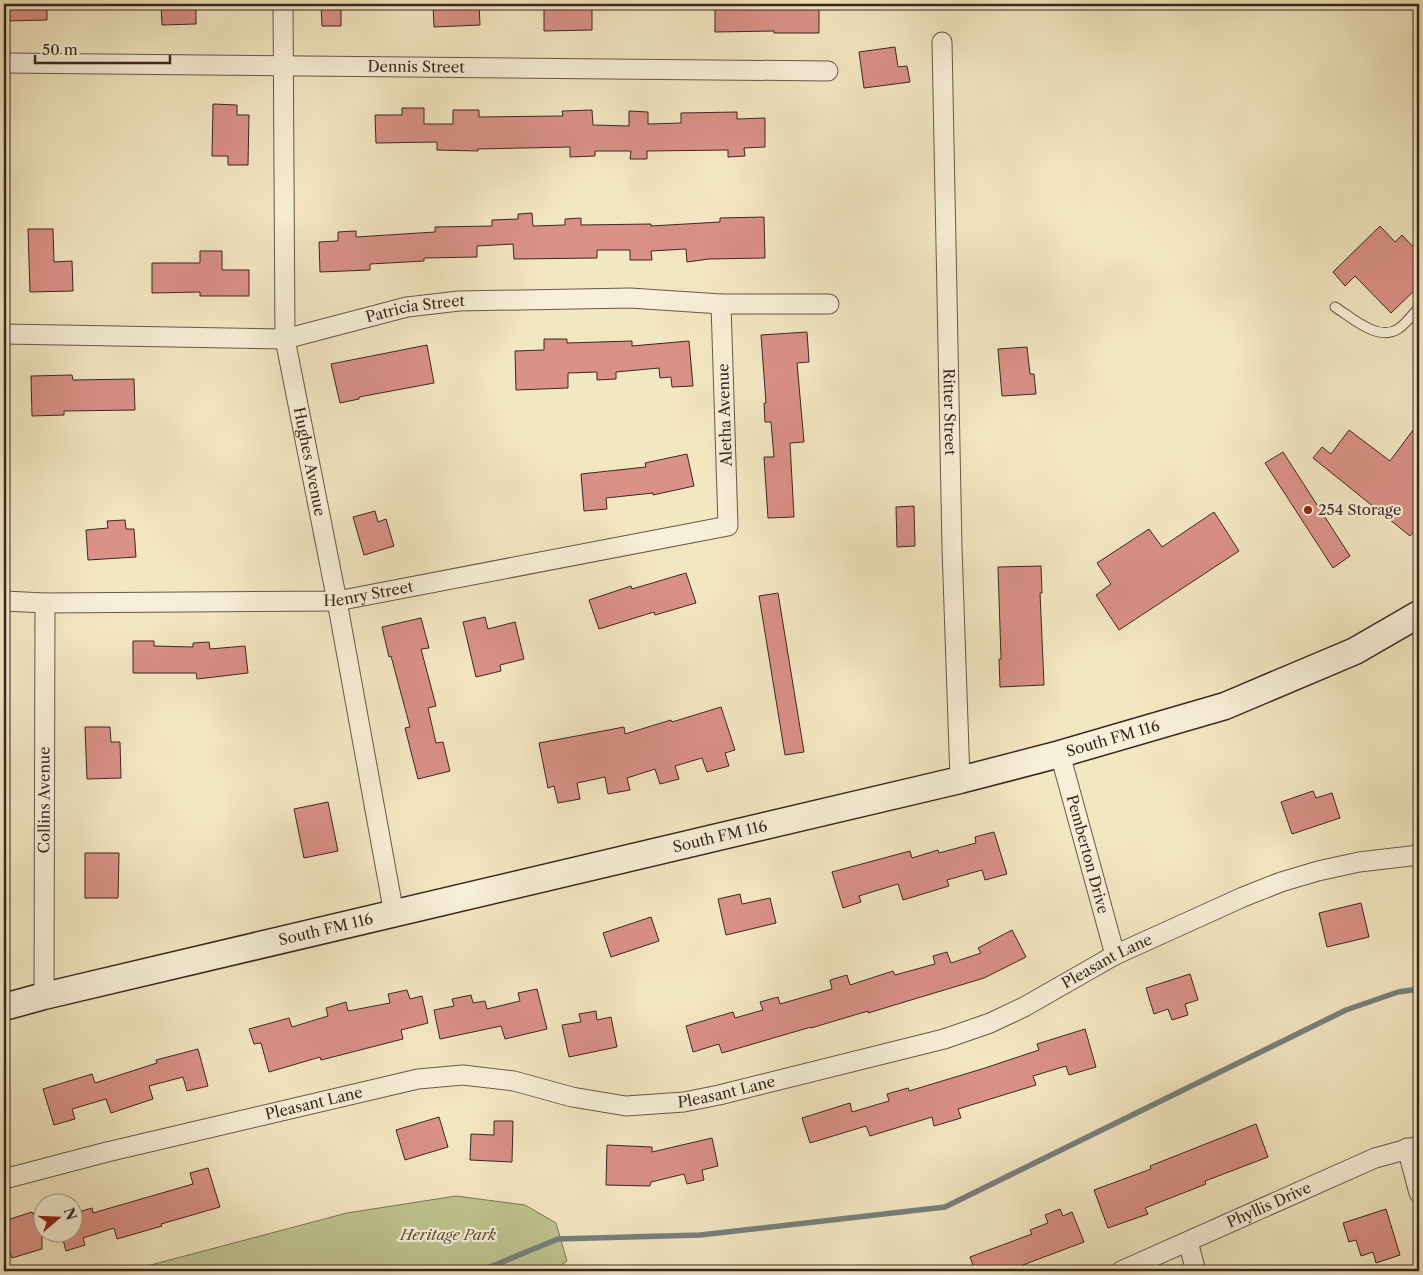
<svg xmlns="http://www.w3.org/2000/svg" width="1423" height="1275" font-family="'Libre Caslon Text',serif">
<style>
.green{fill:#bfc490;stroke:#7c7658}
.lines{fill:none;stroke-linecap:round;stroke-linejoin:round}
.stream{stroke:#77817e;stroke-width:5.5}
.building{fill:#da9186;stroke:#3a271f}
.service-casing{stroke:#685748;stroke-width:11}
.minor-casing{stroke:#685748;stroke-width:21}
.secondary-casing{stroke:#3a271f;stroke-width:29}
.service{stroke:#f7efd7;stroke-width:9}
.minor{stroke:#f7efd7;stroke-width:19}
.secondary{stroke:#f7efd7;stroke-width:26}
.poi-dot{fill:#8f2418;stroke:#f7efd7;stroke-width:2}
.labels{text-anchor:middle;stroke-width:4.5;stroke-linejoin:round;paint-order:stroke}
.street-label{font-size:15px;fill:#3a271f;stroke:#f7efd7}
.poi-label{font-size:15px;fill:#3a271f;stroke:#f7efd7;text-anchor:start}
.park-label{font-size:15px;font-style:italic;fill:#5b4e3b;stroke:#f7efd7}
</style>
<rect width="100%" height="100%" fill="#f3e7c2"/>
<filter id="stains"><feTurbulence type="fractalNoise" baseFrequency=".004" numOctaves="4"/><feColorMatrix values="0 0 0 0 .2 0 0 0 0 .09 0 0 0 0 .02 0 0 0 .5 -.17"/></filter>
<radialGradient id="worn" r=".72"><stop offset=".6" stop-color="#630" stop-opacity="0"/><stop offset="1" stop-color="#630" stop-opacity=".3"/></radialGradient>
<path class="green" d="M 456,1196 L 525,1205 L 556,1223 L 567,1261 L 552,1271 L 128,1271 L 347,1213 Z"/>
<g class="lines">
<path class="stream" d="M 480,1271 L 558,1239 L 700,1235 L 945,1207 L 1346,1010 L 1398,992 L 1419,989"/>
</g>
<g class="building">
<path d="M 5,4 L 47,4 L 47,20 L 6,21 Z"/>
<path d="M 161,4 L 196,4 L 196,24 L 162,25 Z"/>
<path d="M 321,4 L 341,4 L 341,26 L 322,26 Z"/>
<path d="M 433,4 L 479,4 L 480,25 L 434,27 Z"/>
<path d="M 544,4 L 592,4 L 592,30 L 544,31 Z"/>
<path d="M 715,4 L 819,4 L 819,33 L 774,33 L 774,31 L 715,32 Z"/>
<path d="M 895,47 L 898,67 L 907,66 L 910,82 L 864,88 L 859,52 Z"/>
<path d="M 213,104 L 237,105 L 237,115 L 249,115 L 248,165 L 228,165 L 228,156 L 212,156 Z"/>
<path d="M 402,108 L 424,108 L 424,124 L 453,124 L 453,110 L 479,110 L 479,117 L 563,116 L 562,111 L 592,110 L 593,125 L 629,126 L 629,111 L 648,112 L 648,124 L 681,123 L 681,113 L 737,112 L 737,119 L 765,118 L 765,147 L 744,148 L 745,156 L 728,157 L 728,150 L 647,151 L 647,159 L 630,159 L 631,151 L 595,151 L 595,156 L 570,157 L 570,147 L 478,149 L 478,151 L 437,150 L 437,142 L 376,143 L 375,115 L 402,115 Z"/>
<path d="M 532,213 L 533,226 L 565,225 L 565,219 L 581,218 L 581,225 L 651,224 L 651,226 L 720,222 L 720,218 L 764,217 L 765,258 L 709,259 L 687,262 L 686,249 L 651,251 L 652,260 L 630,260 L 630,250 L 597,250 L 597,258 L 514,259 L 513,244 L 477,246 L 477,257 L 424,258 L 424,261 L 370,264 L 370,270 L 320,272 L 319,242 L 338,241 L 338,232 L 356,231 L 356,237 L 435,232 L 435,227 L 492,226 L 492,220 L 518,219 L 518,214 Z"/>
<path d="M 1380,226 L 1395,242 L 1402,235 L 1419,253 L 1419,286 L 1391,313 L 1355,276 L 1345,286 L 1333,272 Z"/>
<path d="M 28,229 L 53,229 L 54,262 L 72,261 L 73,291 L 30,292 Z"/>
<path d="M 200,251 L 222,251 L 222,270 L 249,270 L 249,296 L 200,296 L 200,292 L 152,293 L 152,263 L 200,263 Z"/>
<path d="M 807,332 L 809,362 L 797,363 L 804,442 L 790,443 L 794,517 L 768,518 L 764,457 L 774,457 L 771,422 L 765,422 L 764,403 L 766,403 L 761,335 Z"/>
<path d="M 544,339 L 567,339 L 567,343 L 632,341 L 632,346 L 689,341 L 693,386 L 672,387 L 671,377 L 660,378 L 659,368 L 616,372 L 616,379 L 597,380 L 597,372 L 568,373 L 568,388 L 516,390 L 515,351 L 544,350 Z"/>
<path d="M 427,345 L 434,383 L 359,397 L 359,399 L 340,403 L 331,364 Z"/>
<path d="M 1027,347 L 1030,374 L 1034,374 L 1036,394 L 1002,396 L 998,349 Z"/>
<path d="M 72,375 L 73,380 L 134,379 L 135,410 L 64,411 L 64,415 L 32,416 L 31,376 Z"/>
<path d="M 1419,422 L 1419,525 L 1410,536 L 1313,458 L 1322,447 L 1331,454 L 1349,430 L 1390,461 Z"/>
<path d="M 1283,452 L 1350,556 L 1333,568 L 1265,463 Z"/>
<path d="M 687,454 L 694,486 L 653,495 L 653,493 L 606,498 L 607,509 L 584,511 L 581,474 L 646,467 L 645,463 Z"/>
<path d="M 914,506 L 915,546 L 897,547 L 896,507 Z"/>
<path d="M 375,511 L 378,522 L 386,519 L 394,546 L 364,555 L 353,517 Z"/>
<path d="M 1214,512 L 1239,551 L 1119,630 L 1096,595 L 1111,584 L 1097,563 L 1149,529 L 1162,547 Z"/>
<path d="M 125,520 L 126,529 L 134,529 L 136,557 L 88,560 L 86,530 L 108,528 L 107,521 Z"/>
<path d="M 1041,566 L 1042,593 L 1040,593 L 1044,685 L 1000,687 L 999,659 L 1001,659 L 998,567 Z"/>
<path d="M 686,573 L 696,603 L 655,615 L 654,612 L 599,629 L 589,600 L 631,586 L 632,589 Z"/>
<path d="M 778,593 L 804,752 L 785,755 L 759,596 Z"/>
<path d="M 485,617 L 488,629 L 515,622 L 524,659 L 500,665 L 501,671 L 476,677 L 463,622 Z"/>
<path d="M 421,618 L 429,648 L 421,649 L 436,706 L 428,708 L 436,743 L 443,742 L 450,771 L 418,779 L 405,728 L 410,727 L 391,656 L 389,657 L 382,627 Z"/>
<path d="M 133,641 L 154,641 L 154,646 L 193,647 L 193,643 L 209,642 L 210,649 L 245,646 L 248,673 L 197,679 L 196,673 L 133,673 Z"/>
<path d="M 721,707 L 735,750 L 725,753 L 729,766 L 707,772 L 702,758 L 675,766 L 679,779 L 660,784 L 655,769 L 627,778 L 630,790 L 608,794 L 605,777 L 577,783 L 580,799 L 558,803 L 554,786 L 548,788 L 539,743 L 624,727 L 625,734 L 671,720 L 672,722 Z"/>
<path d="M 85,727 L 110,727 L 111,742 L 120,742 L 121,778 L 87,779 Z"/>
<path d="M 1313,791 L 1316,798 L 1332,793 L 1340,818 L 1292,834 L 1281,802 Z"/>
<path d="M 328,802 L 338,851 L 304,858 L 294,809 Z"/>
<path d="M 994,832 L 1007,874 L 985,880 L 982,870 L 947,880 L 949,886 L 903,900 L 898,884 L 859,896 L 861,902 L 843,908 L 832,872 L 910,851 L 912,858 L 938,850 L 939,853 L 976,843 L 975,837 Z"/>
<path d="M 85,853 L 119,853 L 118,898 L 85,898 Z"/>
<path d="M 740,894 L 742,904 L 770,898 L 776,923 L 726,935 L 718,899 Z"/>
<path d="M 1361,903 L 1369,937 L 1327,947 L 1319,913 Z"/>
<path d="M 651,917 L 659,941 L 611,957 L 603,933 Z"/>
<path d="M 1012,930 L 1026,957 L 984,978 L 868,1013 L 868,1011 L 811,1028 L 811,1027 L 722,1053 L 719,1044 L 693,1052 L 686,1026 L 733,1012 L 735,1018 L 763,1010 L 760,1002 L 778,997 L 780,1004 L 832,989 L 830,980 L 847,975 L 850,985 L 893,971 L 895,975 L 935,964 L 933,956 L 947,952 L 951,963 L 981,953 L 978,948 Z"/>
<path d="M 1190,974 L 1198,1000 L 1185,1004 L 1188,1015 L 1172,1020 L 1168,1009 L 1154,1014 L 1146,988 Z"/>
<path d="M 537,989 L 547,1029 L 505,1039 L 501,1026 L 440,1039 L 434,1010 L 454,1006 L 452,999 L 471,995 L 473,1003 L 485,1001 L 487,1009 L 520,1001 L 518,993 Z"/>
<path d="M 407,990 L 410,999 L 422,996 L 428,1023 L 401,1030 L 403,1039 L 321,1060 L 320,1057 L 269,1072 L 261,1043 L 254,1044 L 249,1029 L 289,1018 L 292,1027 L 328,1016 L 326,1008 L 346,1002 L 348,1011 L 390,1003 L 388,994 Z"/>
<path d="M 596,1011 L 597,1020 L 611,1017 L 617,1047 L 569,1057 L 562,1025 L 581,1022 L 579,1014 Z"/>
<path d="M 1085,1029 L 1096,1067 L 1069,1075 L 1066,1066 L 1033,1076 L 1036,1085 L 958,1109 L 961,1118 L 934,1126 L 932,1117 L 870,1136 L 866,1126 L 810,1143 L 802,1118 L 850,1103 L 852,1112 L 889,1101 L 887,1094 L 908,1088 L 909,1091 L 985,1068 L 1039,1050 L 1037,1044 Z"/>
<path d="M 198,1049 L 208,1086 L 187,1091 L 183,1077 L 149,1086 L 153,1099 L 111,1113 L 106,1099 L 72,1109 L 75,1119 L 54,1125 L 43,1089 L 92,1074 L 95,1083 L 157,1063 L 156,1060 Z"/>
<path d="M 439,1117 L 448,1147 L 405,1160 L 396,1130 Z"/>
<path d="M 494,1121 L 513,1121 L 512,1162 L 470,1160 L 471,1134 L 494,1135 Z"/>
<path d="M 1256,1124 L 1268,1157 L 1205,1181 L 1206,1184 L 1145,1208 L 1148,1214 L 1108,1228 L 1094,1190 L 1151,1169 L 1150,1166 Z"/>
<path d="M 712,1138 L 718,1166 L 702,1170 L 704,1180 L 687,1184 L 684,1174 L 651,1182 L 650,1186 L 606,1185 L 607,1145 L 652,1147 L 652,1152 Z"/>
<path d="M 208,1168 L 220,1207 L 161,1224 L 162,1226 L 117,1239 L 114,1228 L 83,1238 L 85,1245 L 66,1251 L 61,1232 L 72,1232 L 72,1214 L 92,1208 L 93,1213 L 193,1184 L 190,1173 Z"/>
<path d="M 1060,1209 L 1063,1216 L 1072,1212 L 1084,1242 L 1007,1271 L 975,1271 L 970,1257 L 1032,1234 L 1030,1230 L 1048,1223 L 1045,1215 Z"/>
<path d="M 1386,1209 L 1400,1255 L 1376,1263 L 1373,1252 L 1361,1256 L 1356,1240 L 1349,1242 L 1343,1223 Z"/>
<path d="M 42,1211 L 42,1249 L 12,1258 L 9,1249 L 4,1251 L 4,1221 L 32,1212 L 33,1214 Z"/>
</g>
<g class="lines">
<defs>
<path id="service" d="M 1335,307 C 1351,317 1378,342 1398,329 C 1406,324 1413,314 1419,307"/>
<g id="minor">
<path id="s1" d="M 283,4 L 285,339 L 337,601 L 394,914"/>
<path id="s2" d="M 942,42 L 952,548 L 960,780"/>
<path id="s3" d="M 4,63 L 828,71"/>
<path id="s4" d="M 4,334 L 285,339 L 407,307 L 459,301 L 630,298 L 721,304 L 829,304"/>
<path id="s5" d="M 4,601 L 45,603 L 337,601 L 728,526 L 721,304"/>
<path id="s6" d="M 1060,754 L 1115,955"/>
<path id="s7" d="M 44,996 L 45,603"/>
<path d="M 1407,1148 L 1419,1193"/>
<path id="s8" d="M 4,1179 L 107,1152 L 418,1079 L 463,1075 L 514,1081 L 572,1097 L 626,1106 L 684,1102 L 719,1095 L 944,1039 L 990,1023 L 1024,1007 L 1115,955 L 1243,897 L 1281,882 L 1318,871 L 1359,862 L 1419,855"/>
<path d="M 1188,1242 L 1196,1271"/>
<path id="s9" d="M 1121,1271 L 1375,1158 L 1419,1146"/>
</g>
<g id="secondary">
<path id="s10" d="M 4,1007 L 44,996 L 960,780 L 1060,754 L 1225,706 L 1355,651 L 1419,614"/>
</g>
</defs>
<use href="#service" class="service-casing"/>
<use href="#minor" class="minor-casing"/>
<use href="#secondary" class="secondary-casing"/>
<use href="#service" class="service"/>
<use href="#minor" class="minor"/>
<use href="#secondary" class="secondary"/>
</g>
<circle class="poi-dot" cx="1308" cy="510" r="5"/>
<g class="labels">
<g class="street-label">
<text dy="5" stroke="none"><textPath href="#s3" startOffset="412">Dennis Street</textPath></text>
<text dy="5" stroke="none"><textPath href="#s4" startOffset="415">Patricia Street</textPath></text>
<text dy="5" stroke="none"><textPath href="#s2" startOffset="370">Ritter Street</textPath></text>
<text transform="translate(725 415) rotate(-92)" y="5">Aletha Avenue</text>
<text dy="5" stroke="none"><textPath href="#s1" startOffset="460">Hughes Avenue</textPath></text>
<text dy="5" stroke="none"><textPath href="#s5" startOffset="365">Henry Street</textPath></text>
<text dy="5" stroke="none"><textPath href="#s10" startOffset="1141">South FM 116</textPath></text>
<text dy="5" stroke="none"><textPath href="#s7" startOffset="196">Collins Avenue</textPath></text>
<text dy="5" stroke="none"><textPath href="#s10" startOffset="736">South FM 116</textPath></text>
<text dy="5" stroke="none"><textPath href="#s6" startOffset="104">Pemberton Drive</textPath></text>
<text dy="5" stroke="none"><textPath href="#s10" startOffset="331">South FM 116</textPath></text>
<text dy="5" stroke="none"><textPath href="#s8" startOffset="1144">Pleasant Lane</textPath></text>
<text dy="5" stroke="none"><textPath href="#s8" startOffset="739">Pleasant Lane</textPath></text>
<text dy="5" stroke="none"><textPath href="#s8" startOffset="319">Pleasant Lane</textPath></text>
<text dy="5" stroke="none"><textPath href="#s9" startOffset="162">Phyllis Drive</textPath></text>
</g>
<g class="poi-label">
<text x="1318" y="515">254 Storage</text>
</g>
<g class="park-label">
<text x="448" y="1240">Heritage Park</text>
</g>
</g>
<rect width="1423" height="1275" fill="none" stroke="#f3e7c2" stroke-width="20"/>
<rect x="5" y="5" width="1413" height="1265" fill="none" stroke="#3a271f" stroke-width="2.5"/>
<rect x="10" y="10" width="1403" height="1255" fill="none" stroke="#3a271f"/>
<g transform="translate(58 1218) rotate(71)"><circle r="24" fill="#f7efd7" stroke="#ab9f8d"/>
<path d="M0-4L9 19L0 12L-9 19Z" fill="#8f2418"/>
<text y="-8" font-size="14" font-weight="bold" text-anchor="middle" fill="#3a271f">N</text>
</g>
<path d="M35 55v8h135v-8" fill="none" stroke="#3a271f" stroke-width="2.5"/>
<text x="42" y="55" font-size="15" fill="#3a271f" stroke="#f7efd7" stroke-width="4" paint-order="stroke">50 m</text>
<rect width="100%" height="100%" filter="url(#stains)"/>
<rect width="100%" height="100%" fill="url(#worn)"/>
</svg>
